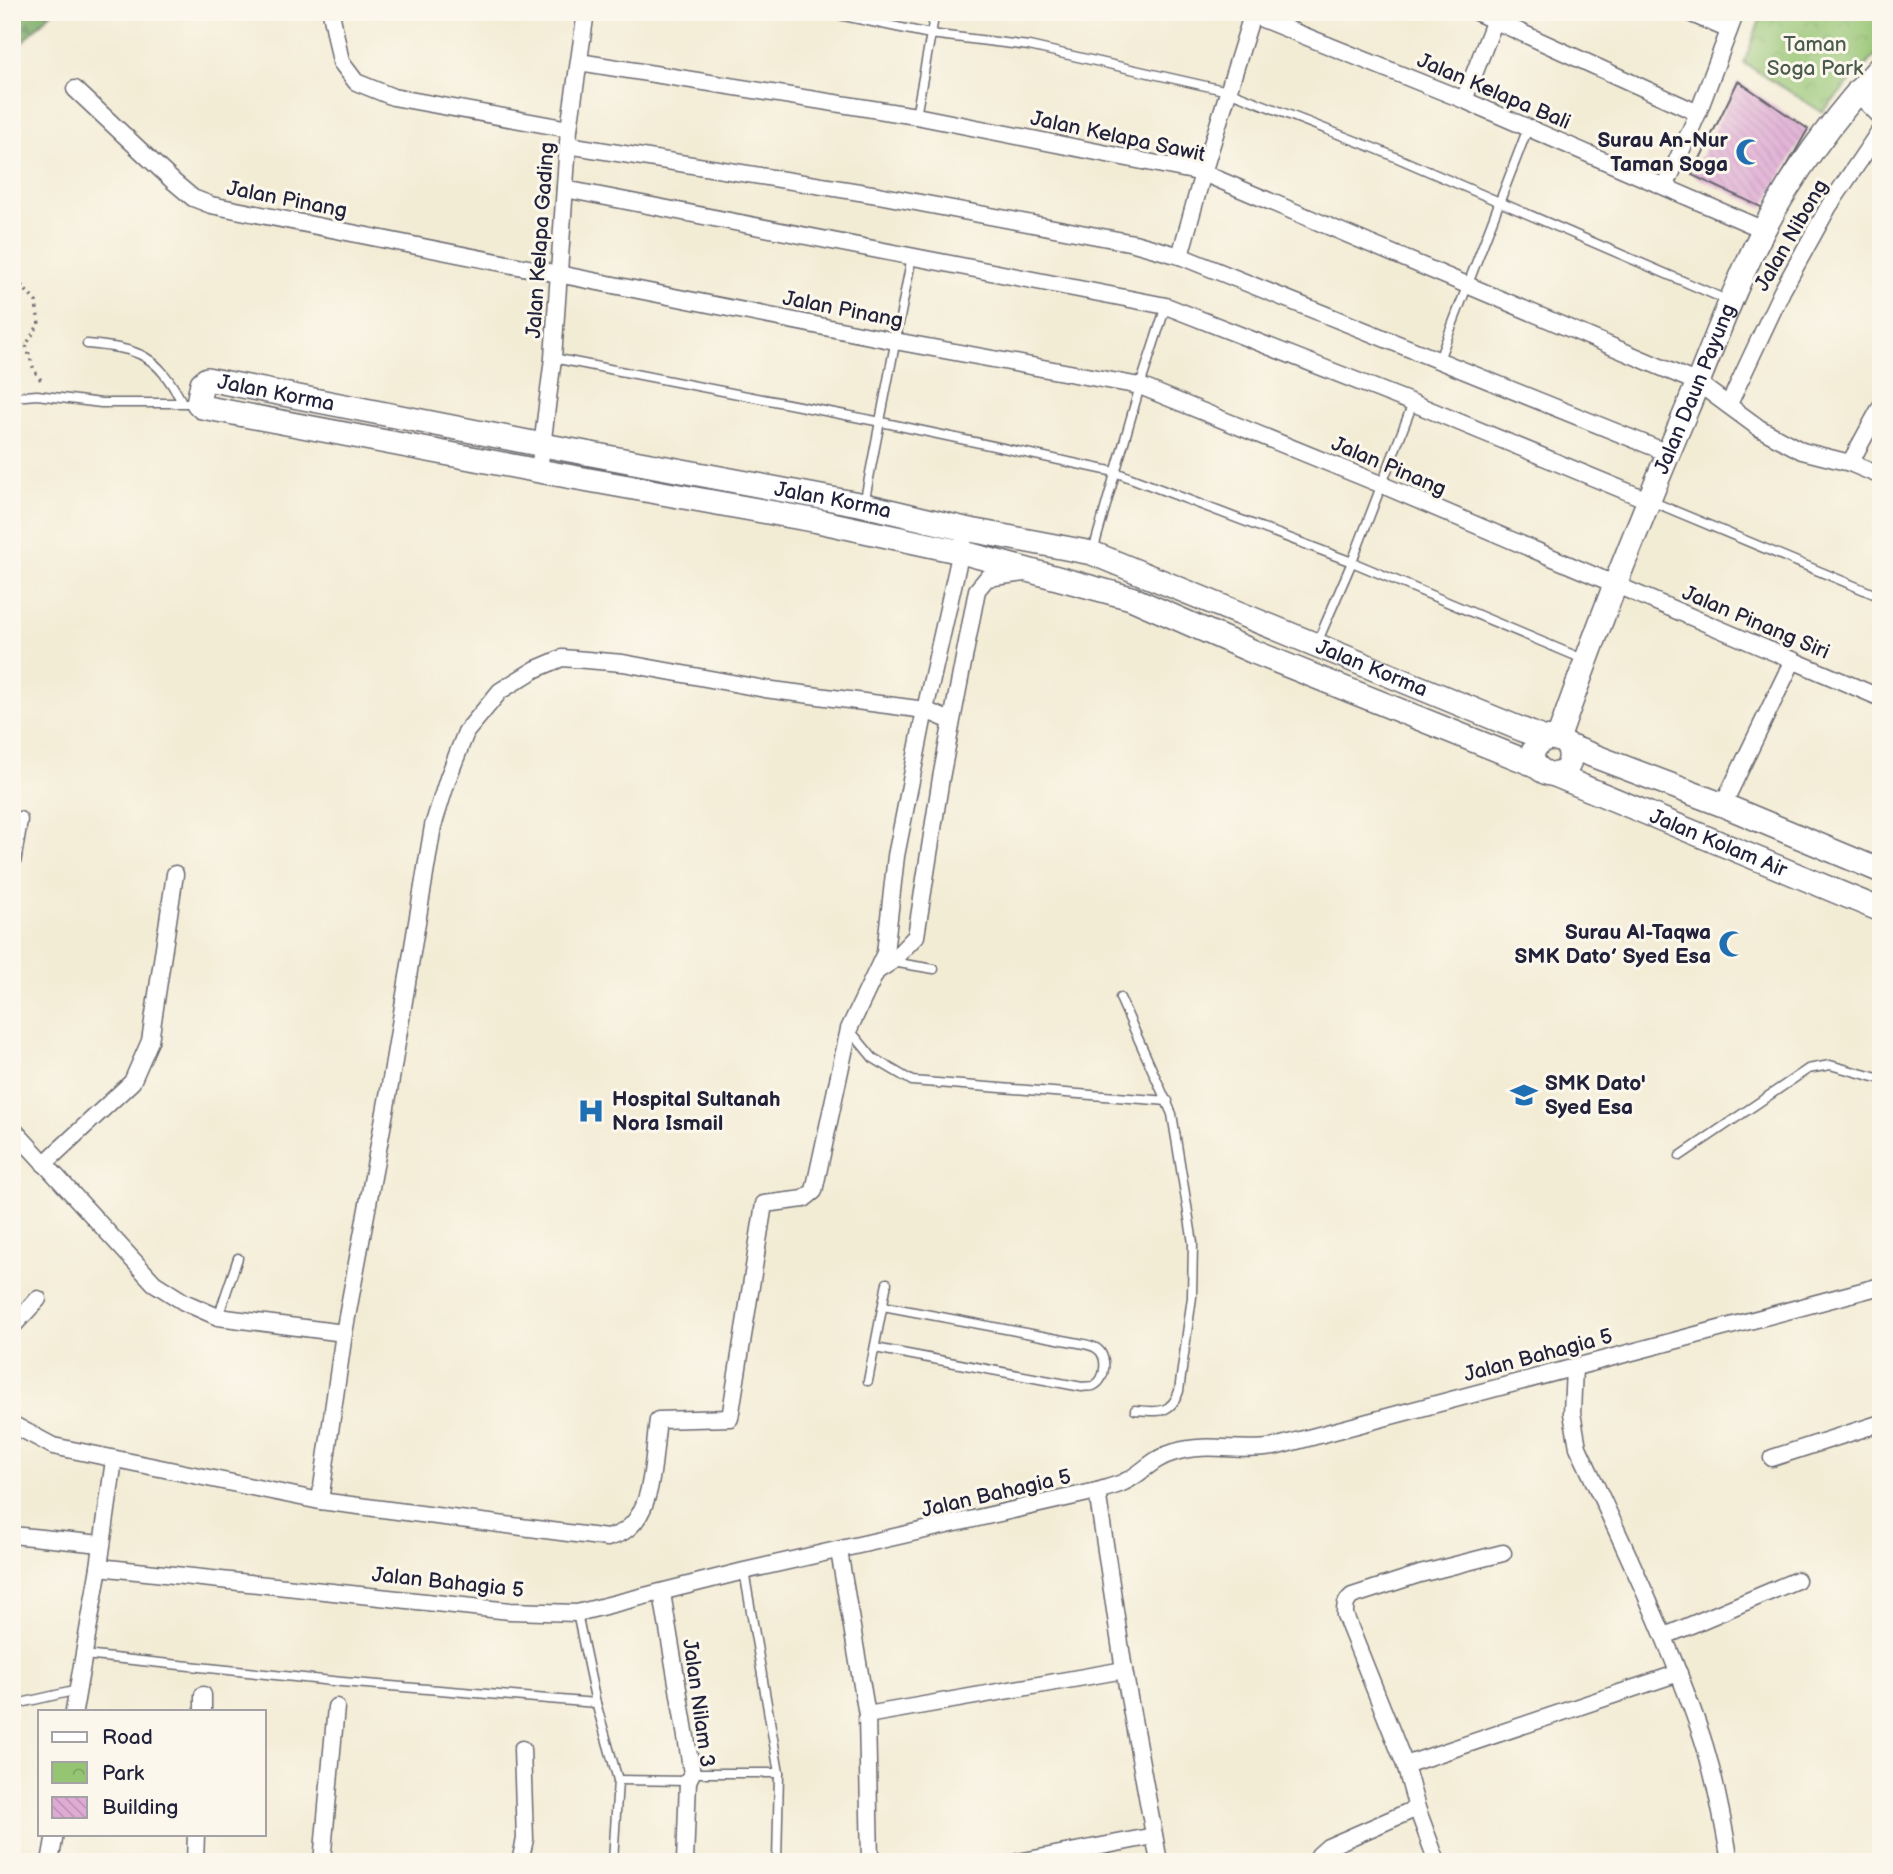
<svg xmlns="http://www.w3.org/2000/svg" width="1893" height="1874" font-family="'Balsamiq Sans',sans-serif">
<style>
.forest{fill:url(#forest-firs);stroke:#4d6650;stroke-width:2}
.park{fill:url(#park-crowns);stroke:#5c7356;stroke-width:2}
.building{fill:url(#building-back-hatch)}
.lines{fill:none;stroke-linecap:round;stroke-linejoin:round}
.lane-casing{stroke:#6b6971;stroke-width:11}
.street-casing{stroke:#6b6971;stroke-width:19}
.secondary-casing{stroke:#6b6971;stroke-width:26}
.path{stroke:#6b6971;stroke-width:3.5;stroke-dasharray:2 5;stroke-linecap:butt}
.lane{stroke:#fff;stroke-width:8}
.street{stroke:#fff;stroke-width:16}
.secondary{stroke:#fff;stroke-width:23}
.labels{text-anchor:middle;stroke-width:6;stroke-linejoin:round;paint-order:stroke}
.park-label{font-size:21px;fill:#4a5b4e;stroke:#fbf7ec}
.street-label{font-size:21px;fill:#22223b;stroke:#fbf7ec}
.poi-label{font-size:21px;font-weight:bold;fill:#22223b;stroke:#fbf7ec;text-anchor:end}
</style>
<defs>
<pattern id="forest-firs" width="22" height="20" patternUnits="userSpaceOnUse" patternTransform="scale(1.75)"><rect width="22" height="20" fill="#78aa64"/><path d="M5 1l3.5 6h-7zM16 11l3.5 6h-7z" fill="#628a54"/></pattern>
<pattern id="park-crowns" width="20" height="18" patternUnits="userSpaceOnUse" patternTransform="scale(1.75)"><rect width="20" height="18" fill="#95c472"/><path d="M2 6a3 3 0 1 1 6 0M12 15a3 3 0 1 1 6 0" fill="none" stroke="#80a864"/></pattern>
<pattern id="building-back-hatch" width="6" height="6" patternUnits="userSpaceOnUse" patternTransform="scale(1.75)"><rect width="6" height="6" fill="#dfabd4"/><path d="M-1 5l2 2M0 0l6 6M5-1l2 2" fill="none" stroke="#bf93b7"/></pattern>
</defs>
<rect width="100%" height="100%" fill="#fbf7ec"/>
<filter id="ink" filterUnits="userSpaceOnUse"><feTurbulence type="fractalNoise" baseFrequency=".0143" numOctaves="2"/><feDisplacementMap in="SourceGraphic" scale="14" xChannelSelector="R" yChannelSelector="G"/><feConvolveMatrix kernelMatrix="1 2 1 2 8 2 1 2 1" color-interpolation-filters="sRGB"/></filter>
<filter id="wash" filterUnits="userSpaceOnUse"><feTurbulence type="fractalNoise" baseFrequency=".00686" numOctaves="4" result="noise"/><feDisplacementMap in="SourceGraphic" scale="28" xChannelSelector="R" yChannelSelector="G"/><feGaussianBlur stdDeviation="1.57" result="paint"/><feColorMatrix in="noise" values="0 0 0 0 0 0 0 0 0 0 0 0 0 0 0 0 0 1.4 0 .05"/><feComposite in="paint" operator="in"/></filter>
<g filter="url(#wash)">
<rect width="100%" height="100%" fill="#f3ecd5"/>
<path class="forest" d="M 12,12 L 52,12 L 12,53 Z"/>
<path class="park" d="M 1763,12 L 1881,12 L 1881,49 L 1822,112 L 1744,63 Z"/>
<g id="blocks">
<path class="building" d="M 1738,81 L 1808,129 L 1763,208 L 1692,175 Z"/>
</g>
</g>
<g filter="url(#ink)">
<use href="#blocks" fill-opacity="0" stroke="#6b6971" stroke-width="2"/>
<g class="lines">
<defs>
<g id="lane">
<path d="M 825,12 L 930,34 L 1029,46 L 1228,91 L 1379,150 L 1729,301"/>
<path d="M 916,116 L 935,12"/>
<path d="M 87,344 C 140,349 156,354 182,402"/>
<path d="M 553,358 L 881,422 L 1115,472 L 1352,562 L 1583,659"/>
<path d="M 1438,362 L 1528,128"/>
<path d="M 12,397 L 37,395 L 101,403 L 195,403"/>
<path d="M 1651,501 L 1881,597"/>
<path d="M 864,504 L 912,256"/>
<path d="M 1093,551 L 1140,386 L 1166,306"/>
<path d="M 1317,643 L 1352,562 L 1413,403"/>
<path d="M 892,962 L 934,969"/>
<path d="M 1120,998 L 1172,1114 L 1193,1243 L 1192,1297 L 1179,1391 C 1171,1415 1156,1412 1135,1410"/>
<path d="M 849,1029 L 873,1058 L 912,1081 L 1168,1101"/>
<path d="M 1680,1156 L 1808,1069 L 1830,1065 L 1881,1079"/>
<path d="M 218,1317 L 238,1258"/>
<path d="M 875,1348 L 1082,1387 C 1085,1386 1089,1387 1093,1386 C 1107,1380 1108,1355 1096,1348 C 1091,1345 1084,1344 1079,1343 L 883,1306"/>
<path d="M 868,1381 L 887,1283"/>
<path d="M 744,1571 L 779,1773 L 777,1862"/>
<path d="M 577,1613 L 596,1703 L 618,1780 L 613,1862"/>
<path d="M 84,1655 L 342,1682 L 596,1703"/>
<path d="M 12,1705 L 78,1690"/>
<path d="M 692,1773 L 779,1773"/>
<path d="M 618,1780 L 688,1781"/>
</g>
<g id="street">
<path d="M 331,12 L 341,62 L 356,82 L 393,97 L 569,129"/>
<path d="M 1245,12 L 1464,100 L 1764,230"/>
<path d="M 1476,12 L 1698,113"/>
<path d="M 1687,12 L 1729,30"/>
<path d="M 579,62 L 916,116 L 1203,173 L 1698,383 L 1759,428 L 1802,451 L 1850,463 L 1881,476"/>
<path d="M 75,89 L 174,182 L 193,198 L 211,205 L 895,341 L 1140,386 L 1380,484 L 1881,698"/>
<path d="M 1464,100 L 1498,12"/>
<path d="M 568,145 L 878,195 L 1134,243 L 1180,256 L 1668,453"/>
<path d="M 1666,185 L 1698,113 L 1736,12"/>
<path d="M 565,189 L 1166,306 L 1413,403 L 1650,501"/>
<path d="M 1180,256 L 1203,173 L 1253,12"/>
<path d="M 1729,404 L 1782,291 L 1829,206 L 1881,129"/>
<path d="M 1850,463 L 1881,406"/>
<path d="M 539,471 L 553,358 L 569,129 L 586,12"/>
<path d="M 1723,805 L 1793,660"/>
<path d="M 12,863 L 19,820"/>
<path d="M 877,971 L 891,962 L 916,936 L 941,778 L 977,590 L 987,578 L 1024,573"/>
<path d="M 12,1128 L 154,1283 L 184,1302 L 218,1317 L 344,1333"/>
<path d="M 44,1164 L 132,1082 L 150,1041 L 175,874"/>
<path d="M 12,1327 L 38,1299"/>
<path d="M 1574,1367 L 1572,1413 L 1578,1447 C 1622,1542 1668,1637 1702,1737 C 1715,1777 1723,1820 1730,1862"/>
<path d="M 12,1424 L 53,1446 L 320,1501 L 607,1538 C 614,1536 622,1534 627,1529 C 655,1508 653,1452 658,1420 L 730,1418 L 764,1204 L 804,1199 L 814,1191 L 849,1029 L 885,953 L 896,856 L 925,710 L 963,542"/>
<path d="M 1772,1458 L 1881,1423"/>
<path d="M 1097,1491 L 1124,1670 L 1159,1862"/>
<path d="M 320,1501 L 344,1333 L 390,1085 L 433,826 L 448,778 L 466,732 L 500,691 L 536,669 L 562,658 L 623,663 L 765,689 L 925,710 L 951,721"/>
<path d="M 12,1535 L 101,1544"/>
<path d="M 839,1551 L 867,1715 L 870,1862"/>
<path d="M 99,1567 L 510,1611 L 577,1613 L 744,1571 L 1097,1491 C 1106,1488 1116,1486 1124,1482 C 1144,1473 1150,1459 1175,1452 C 1208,1442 1241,1453 1274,1447 L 1881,1286"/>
<path d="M 662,1593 L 692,1773 L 688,1781 L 685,1862"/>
<path d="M 1665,1636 L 1797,1580"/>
<path d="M 74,1711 L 99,1567 L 114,1460"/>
<path d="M 203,1711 L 203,1695"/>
<path d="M 867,1715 L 1124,1670"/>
<path d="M 1405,1765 L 1679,1673"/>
<path d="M 50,1862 L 55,1834"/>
<path d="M 195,1862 L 196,1834"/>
<path d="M 322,1862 L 336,1707"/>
<path d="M 520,1862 L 525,1839 L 522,1749"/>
<path d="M 1018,1862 L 1154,1836"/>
<path d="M 1319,1862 L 1319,1855 L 1328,1847 L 1417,1808"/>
<path d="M 1437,1862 L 1417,1808 L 1405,1765 L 1345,1615 C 1345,1606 1345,1602 1352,1596 L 1420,1574 L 1503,1553"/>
</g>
<g id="secondary">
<path d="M 1859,90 L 1881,112"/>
<path id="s1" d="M 1558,739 C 1597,627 1641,517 1687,409 C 1712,349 1734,287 1764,229 C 1795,170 1836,115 1881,66"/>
<path d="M 1568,746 L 1723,805 L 1881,871"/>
<path id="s2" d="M 1535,765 L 1254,652 L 1131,598 L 961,552 L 818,521 L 539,471 L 202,407 L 198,403 L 202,383 L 207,379 L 543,445 L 864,505 L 965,529 L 1092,553 L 1545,739 C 1558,736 1572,743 1570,759 C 1565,794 1508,761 1545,739"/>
<path id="s3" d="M 1555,775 L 1881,910"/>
</g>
</defs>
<use href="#lane" class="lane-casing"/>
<use href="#street" class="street-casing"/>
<use href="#secondary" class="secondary-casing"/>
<g class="path">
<path d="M 12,275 L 36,302 L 39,324 L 26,345 L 34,370 L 43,383"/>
<path d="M 12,348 L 26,345"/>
</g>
<use href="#lane" class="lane"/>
<use href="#street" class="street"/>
<use href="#secondary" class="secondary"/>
</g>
</g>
<defs>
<symbol id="mosque-bare" viewBox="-9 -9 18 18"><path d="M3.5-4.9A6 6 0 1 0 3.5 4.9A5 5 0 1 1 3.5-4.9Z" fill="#1f6fb2" stroke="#fbf7ec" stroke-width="2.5" paint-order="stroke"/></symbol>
<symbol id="school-bare" viewBox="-9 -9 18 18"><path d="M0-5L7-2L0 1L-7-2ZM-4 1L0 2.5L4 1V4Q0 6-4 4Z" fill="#1f6fb2" stroke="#fbf7ec" stroke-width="2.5" paint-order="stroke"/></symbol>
<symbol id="hospital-bare" viewBox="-9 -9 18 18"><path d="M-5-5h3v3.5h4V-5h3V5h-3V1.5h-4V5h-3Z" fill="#1f6fb2" stroke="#fbf7ec" stroke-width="2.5" paint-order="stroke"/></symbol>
</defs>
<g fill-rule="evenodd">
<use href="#mosque-bare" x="1730" y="133" width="38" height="38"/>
<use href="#mosque-bare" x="1713" y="925" width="38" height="38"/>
<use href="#school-bare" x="1505" y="1076" width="38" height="38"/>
<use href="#hospital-bare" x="572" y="1092" width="38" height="38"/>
</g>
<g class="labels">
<g class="park-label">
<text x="1815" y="51">Taman<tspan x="1815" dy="24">Soga Park</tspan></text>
</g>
<g class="street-label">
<text transform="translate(1494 91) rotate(23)" y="7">Jalan Kelapa Bali</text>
<text transform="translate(1118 136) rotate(12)" y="7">Jalan Kelapa Sawit</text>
<text transform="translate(287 199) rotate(11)" y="7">Jalan Pinang</text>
<text transform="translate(1791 235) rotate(-60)" y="7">Jalan Nibong</text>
<text transform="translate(540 240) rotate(-86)" y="7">Jalan Kelapa Gading</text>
<text transform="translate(843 309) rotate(11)" y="7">Jalan Pinang</text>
<text dy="7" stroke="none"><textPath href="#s1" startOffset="376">Jalan Daun Payung</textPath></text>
<text dy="7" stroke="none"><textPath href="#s2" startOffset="1489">Jalan Korma</textPath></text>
<text transform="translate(1389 466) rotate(23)" y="7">Jalan Pinang</text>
<text dy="7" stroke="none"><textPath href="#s2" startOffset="2056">Jalan Korma</textPath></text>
<text transform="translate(1756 622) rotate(23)" y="7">Jalan Pinang Siri</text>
<text dy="7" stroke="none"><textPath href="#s2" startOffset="2623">Jalan Korma</textPath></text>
<text dy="7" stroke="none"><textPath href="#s3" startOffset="177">Jalan Kolam Air</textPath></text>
<text transform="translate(1538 1355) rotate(-15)" y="7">Jalan Bahagia 5</text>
<text transform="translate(996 1493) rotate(-13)" y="7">Jalan Bahagia 5</text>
<text transform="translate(448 1582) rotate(6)" y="7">Jalan Bahagia 5</text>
<text transform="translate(699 1703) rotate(82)" y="7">Jalan Nilam 3</text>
</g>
<g class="poi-label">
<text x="1728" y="147">Surau An-Nur<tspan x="1728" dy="24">Taman Soga</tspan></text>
<text x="1711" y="939">Surau Al-Taqwa<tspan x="1711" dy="24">SMK Dato’ Syed Esa</tspan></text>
<text x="1545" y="1090" text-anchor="start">SMK Dato'<tspan x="1545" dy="24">Syed Esa</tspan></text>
<text x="612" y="1106" text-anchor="start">Hospital Sultanah<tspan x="612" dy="24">Nora Ismail</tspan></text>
</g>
</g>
<rect width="1893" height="1874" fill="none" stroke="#fbf7ec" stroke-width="42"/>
<rect x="38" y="1710" width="228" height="126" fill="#fbf7ec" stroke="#a4a2a5" stroke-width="2"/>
<rect x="52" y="1732" width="35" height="10" fill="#ffffff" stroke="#a4a2a5" stroke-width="2"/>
<text x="102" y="1744" font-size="21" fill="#22223b">Road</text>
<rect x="52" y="1762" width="35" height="21" fill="url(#park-crowns)" stroke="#a4a2a5" stroke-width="2"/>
<text x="102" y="1780" font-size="21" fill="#22223b">Park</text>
<rect x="52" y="1797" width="35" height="21" fill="url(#building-back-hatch)" stroke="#a4a2a5" stroke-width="2"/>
<text x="102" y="1814" font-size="21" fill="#22223b">Building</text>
</svg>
